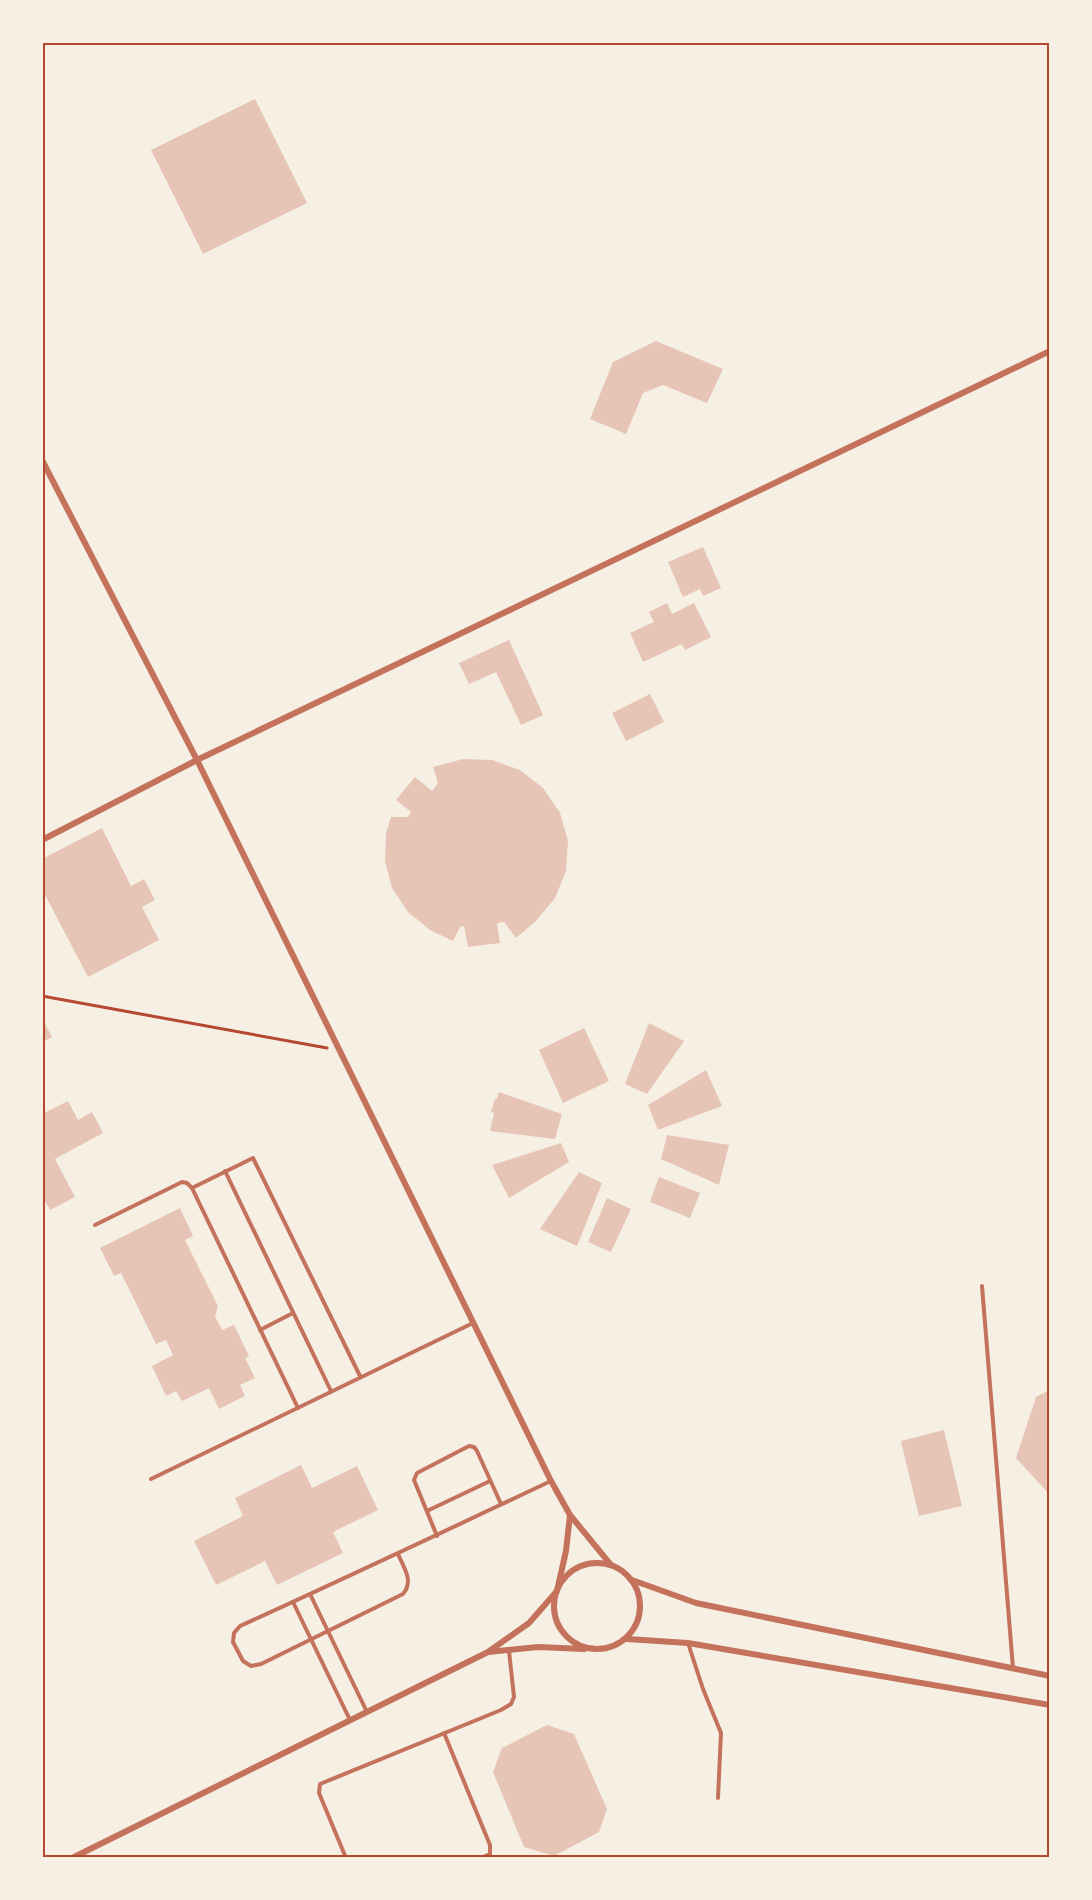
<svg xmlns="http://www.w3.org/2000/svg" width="1092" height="1900" font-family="'Public Sans',sans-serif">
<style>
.building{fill:#e6c5b7}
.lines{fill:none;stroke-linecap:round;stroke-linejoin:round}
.path{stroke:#b5482f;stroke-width:3}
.service{stroke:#c5725c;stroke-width:4}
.minor{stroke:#c5725c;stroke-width:6}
.neatline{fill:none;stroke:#b5482f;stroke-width:2}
</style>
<rect width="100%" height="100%" fill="#f6efe4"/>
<g class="building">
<path d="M 255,99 L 307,203 L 203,254 L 151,150 Z"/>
<path d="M 656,341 L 723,369 L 707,403 L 663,385 L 643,393 L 626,434 L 590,419 L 613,362 Z"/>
<path d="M 703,547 L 721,588 L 703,596 L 700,589 L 683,597 L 668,562 Z"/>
<path d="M 667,603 L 672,614 L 694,603 L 711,637 L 685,650 L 682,644 L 643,662 L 630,633 L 654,622 L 649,612 Z"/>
<path d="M 509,640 L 543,715 L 521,725 L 496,672 L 469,684 L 459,663 Z"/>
<path d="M 650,694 L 664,722 L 626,741 L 612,713 Z"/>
<path d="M 463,759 L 492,760 L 520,770 L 543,788 L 560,813 L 568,841 L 566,871 L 555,898 L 536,921 L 516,938 L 504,922 L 497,923 L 500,943 L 468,947 L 464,926 L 460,927 L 453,941 L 430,930 L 408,912 L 392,888 L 385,861 L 386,833 L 391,817 L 408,817 L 411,812 L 396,800 L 415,777 L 432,791 L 438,783 L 433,767 Z"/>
<path d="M 102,828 L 131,886 L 144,879 L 155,900 L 142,907 L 159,940 L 88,977 L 42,889 L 42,859 Z"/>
<path d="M 42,1018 L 52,1037 L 42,1042 Z"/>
<path d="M 649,1023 L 684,1041 L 647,1094 L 625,1084 Z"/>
<path d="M 584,1028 L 609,1081 L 563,1103 L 539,1050 Z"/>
<path d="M 706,1070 L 722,1106 L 658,1130 L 648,1105 Z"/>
<path d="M 499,1092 L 562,1114 L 555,1139 L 490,1131 L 494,1113 L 491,1112 L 495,1099 L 497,1099 Z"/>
<path d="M 68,1101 L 78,1120 L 92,1112 L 103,1133 L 55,1159 L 75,1197 L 50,1210 L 42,1196 L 42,1114 Z"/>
<path d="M 667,1135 L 729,1145 L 719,1185 L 661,1159 Z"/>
<path d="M 561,1143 L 569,1162 L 509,1198 L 492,1165 Z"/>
<path d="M 579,1172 L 602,1183 L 577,1246 L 540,1229 Z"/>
<path d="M 659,1177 L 700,1193 L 690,1218 L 650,1202 Z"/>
<path d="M 607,1198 L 631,1209 L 611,1252 L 588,1242 Z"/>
<path d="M 180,1208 L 193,1236 L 185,1240 L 218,1306 L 215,1316 L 222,1330 L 234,1325 L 249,1356 L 245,1358 L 255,1378 L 240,1385 L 245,1396 L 219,1409 L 209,1388 L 182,1401 L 176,1391 L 166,1396 L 152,1366 L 173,1355 L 166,1340 L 156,1344 L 121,1273 L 114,1276 L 100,1248 Z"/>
<path d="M 1047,1391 L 1050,1392 L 1050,1495 L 1016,1458 L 1036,1397 Z"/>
<path d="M 944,1430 L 962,1506 L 919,1516 L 901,1441 Z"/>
<path d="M 301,1465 L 312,1488 L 357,1466 L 378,1510 L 333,1532 L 343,1553 L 277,1585 L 265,1561 L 216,1585 L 194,1541 L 243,1516 L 235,1498 Z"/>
<path d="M 547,1725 L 574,1734 L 607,1809 L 599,1832 L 554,1856 L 524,1847 L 493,1772 L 502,1748 Z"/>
</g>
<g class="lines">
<path class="path" d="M 42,996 L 327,1048"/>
<g class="service">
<path d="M 225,1171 L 331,1391"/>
<path d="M 192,1188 L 253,1158 L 360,1376"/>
<path d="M 95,1225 L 182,1182 L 187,1183 L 192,1188 L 298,1408"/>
<path d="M 982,1286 L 1013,1668"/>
<path d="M 260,1330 L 293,1313"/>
<path d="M 151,1479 L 473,1323"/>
<path d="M 427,1511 L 490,1481"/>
<path d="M 437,1536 L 414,1480 L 417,1473 L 469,1446 L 474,1447 L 477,1451 L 501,1504"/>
<path d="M 398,1554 C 404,1568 414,1581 403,1594 L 261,1664 L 251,1666 L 243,1661 L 233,1642 L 234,1633 L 240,1626 C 344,1579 447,1530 551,1481"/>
<path d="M 310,1594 L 367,1712"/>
<path d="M 293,1602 L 350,1720"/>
<path d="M 688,1643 L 703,1689 L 721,1733 L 718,1798"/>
<path d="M 444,1733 L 490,1845 L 490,1854 L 483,1857 L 472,1858"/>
<path d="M 346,1858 L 319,1793 L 320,1784 L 501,1710 L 511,1704 L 514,1697 L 509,1651"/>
</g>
<g class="minor">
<path d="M 42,460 L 197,760 L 551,1481 L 570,1515 L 611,1565"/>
<path d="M 42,840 L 197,760 L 1050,351"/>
<circle cx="597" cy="1606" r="43"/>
<path d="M 632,1580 L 696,1603 L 1050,1676"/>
<path d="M 627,1639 L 688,1643 L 1050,1705"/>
<path d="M 489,1652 L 538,1647 L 584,1649"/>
<path d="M 72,1858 L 488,1652 L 529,1623 L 557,1591 L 566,1551 L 570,1515"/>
</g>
</g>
<rect width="1092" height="1900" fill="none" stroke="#f6efe4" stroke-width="87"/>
<rect x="44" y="44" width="1004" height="1812" class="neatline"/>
</svg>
